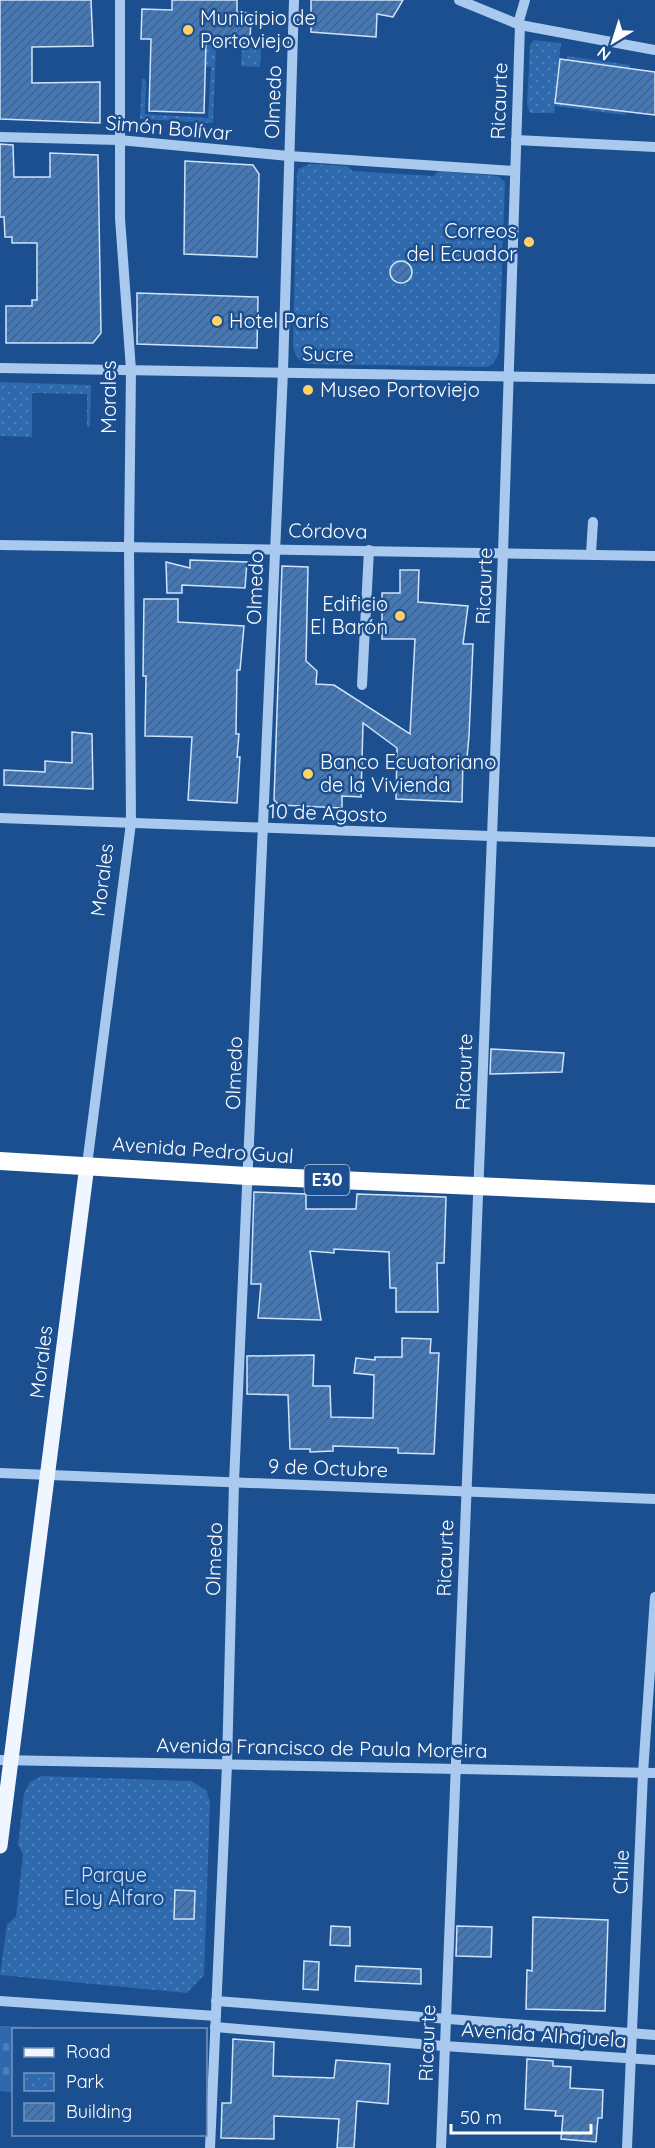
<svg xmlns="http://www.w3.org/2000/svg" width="655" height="2148" font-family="Quicksand,sans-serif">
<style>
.cemetery{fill:url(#cemetery-stones)}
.park{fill:url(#park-dots)}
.building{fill:url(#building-hatch);stroke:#cfe3fa;stroke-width:1.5}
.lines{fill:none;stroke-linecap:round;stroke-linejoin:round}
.minor{stroke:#a9c9ee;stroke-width:10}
.major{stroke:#f0f6ff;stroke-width:15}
.highway{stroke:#fff;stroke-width:18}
.poi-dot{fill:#ffd166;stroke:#1b4f8f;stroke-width:2}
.labels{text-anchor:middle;stroke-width:5;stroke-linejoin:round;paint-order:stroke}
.shield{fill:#1b4f8f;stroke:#bbcadd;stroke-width:1.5}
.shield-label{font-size:18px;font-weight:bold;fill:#fff}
.poi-label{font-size:20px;fill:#fff;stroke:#1b4f8f;text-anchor:start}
.street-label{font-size:20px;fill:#fff;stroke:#1b4f8f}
.park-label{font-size:20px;fill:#cfe3fa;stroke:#1b4f8f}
</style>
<defs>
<pattern id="cemetery-stones" width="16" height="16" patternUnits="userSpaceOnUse" patternTransform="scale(1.5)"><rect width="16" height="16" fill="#2e69ad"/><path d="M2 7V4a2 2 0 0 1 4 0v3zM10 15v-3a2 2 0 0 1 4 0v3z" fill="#4d80b9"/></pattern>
<pattern id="park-dots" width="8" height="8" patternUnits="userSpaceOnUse" patternTransform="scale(1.5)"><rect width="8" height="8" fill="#2e69ad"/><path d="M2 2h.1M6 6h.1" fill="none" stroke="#4d80b9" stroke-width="1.8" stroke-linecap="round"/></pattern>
<pattern id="building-hatch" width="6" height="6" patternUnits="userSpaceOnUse" patternTransform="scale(1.5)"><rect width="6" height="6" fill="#4478b7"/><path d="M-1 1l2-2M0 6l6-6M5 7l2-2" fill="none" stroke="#486282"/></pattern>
</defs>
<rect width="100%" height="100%" fill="#1b4f8f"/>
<path class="cemetery" d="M 0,2026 L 37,2027 L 37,2029 L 14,2030 L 13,2092 L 0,2091 Z"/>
<g class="park">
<path d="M 534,40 L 561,43 L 555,103 L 626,112 L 625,115 L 555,106 L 554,113 L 530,113 L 527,105 L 530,45 Z"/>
<path d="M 184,43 L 216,45 L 213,123 L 140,119 L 142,79 L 146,79 L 145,114 L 208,118 L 211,67 L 183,65 Z"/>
<path d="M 242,47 L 261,48 L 260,67 L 241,66 Z"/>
<path d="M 567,56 L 630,65 L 630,69 L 567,60 Z"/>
<path d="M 310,164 L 348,166 L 352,171 L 434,176 L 438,171 L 498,176 L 505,182 L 499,353 L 493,364 L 487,367 L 306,364 C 297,359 294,354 293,344 L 297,176 L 298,169 Z"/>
<path d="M 0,382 L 91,385 L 90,427 L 87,427 L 87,394 L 32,393 L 32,437 L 0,436 Z"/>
<path d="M 41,1776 L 191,1781 L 206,1790 L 210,1801 L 204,1975 L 187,1993 L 0,1975 L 7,1925 L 16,1916 L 23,1854 L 18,1845 L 24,1793 L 30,1782 Z"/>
</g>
<g class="building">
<path d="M 0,0 L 91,0 L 93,46 L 32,47 L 32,83 L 100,82 L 100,123 L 0,119 Z"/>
<path d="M 172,0 L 237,0 L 237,12 L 251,13 L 250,44 L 206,42 L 204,113 L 149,111 L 151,39 L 141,39 L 142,9 L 172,10 Z"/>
<path d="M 311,0 L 403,0 L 393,17 L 377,14 L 376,37 L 311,32 Z"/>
<path d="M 560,59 L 655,72 L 655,115 L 555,103 Z"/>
<path d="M 0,144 L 13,145 L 14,177 L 50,177 L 50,153 L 98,155 L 101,333 L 93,343 L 6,343 L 6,306 L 32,306 L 32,300 L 37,300 L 37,243 L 12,243 L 12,237 L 5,237 L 4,217 L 0,217 Z"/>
<path d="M 185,161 L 253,165 L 259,174 L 257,257 L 184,254 Z"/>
<circle cx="401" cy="272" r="11"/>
<path d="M 137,293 L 258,297 L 257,348 L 137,344 Z"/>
<path d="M 190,560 L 247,562 L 245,588 L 182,585 L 182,593 L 167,593 L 166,562 L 190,568 Z"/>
<path d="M 282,566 L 308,567 L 306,661 L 317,671 L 316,684 L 334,685 L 410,734 L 415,639 L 382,639 L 382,593 L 400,593 L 400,570 L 419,570 L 418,602 L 468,606 L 463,644 L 473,644 L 469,736 L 467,758 L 463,759 L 462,802 L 396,799 L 397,748 L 363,723 L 361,797 L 342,796 L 342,808 L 279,805 L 274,800 Z"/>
<path d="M 144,599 L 178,599 L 178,622 L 244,626 L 240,670 L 237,670 L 236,734 L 239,734 L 237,757 L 240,757 L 237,803 L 188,800 L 192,737 L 145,736 L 146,676 L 143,676 Z"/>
<path d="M 72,732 L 92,734 L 93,789 L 4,785 L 4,770 L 45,772 L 45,761 L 72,763 Z"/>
<path d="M 491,1049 L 564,1053 L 562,1072 L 490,1074 Z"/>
<path d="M 254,1192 L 306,1194 L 306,1209 L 356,1209 L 357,1194 L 446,1197 L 444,1263 L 437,1263 L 438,1312 L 396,1312 L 396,1288 L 390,1288 L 389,1252 L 334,1249 L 334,1253 L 310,1251 L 321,1320 L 258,1318 L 261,1284 L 251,1284 Z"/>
<path d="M 402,1338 L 431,1339 L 430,1353 L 439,1353 L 434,1454 L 398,1453 L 398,1448 L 333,1446 L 333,1451 L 310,1452 L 310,1449 L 290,1449 L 288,1395 L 247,1394 L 247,1356 L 314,1355 L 313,1386 L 330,1386 L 331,1417 L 373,1418 L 374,1375 L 354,1373 L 356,1358 L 375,1360 L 375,1357 L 402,1357 Z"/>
<path d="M 175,1890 L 195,1891 L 194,1919 L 174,1919 Z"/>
<path d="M 533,1917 L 608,1920 L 605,2011 L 526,2009 L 527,1970 L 532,1971 Z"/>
<path d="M 331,1926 L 350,1927 L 350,1946 L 330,1945 Z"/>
<path d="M 457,1926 L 492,1927 L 491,1957 L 456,1956 Z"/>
<path d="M 304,1961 L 319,1962 L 318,1990 L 303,1989 Z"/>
<path d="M 356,1966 L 421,1969 L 421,1984 L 355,1981 Z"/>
<path d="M 233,2039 L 274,2042 L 273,2076 L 334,2078 L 336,2060 L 390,2064 L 388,2104 L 357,2101 L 354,2148 L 337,2148 L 339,2119 L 274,2116 L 274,2139 L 221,2138 L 222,2103 L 231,2103 Z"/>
<path d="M 527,2059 L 553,2061 L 553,2066 L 571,2067 L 570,2088 L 603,2090 L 602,2118 L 598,2118 L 596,2142 L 561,2139 L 563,2116 L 555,2116 L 556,2111 L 525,2109 Z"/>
</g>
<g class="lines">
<g class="minor">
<path d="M 459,0 L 520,25 L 655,50"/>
<path d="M 0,137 L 119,140 L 289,156 L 515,171"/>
<path d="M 516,140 L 655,147"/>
<path d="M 0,368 L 655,379"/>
<path d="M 0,545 L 655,556"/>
<path d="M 591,553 L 593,522"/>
<path d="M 362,685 L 369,550"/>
<path d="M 0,818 L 655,842"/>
<path d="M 87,1165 L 131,823 L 129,547 L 131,370 L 120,218 L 120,0"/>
<path d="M 0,1473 L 655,1499"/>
<path d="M 0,1760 L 655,1773"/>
<path d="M 0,2001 L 216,2016"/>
<path d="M 216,2001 L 655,2035"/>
<path d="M 215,2027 L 444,2046 L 655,2060"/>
<path d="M 210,2148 L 227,1765 L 234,1482 L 283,371 L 294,0"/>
<path d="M 441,2148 L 503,553 L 520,25 L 518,24 L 525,0"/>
<path d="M 627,2148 L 643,1773 L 655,1597"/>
</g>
<path class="major" d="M 0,1846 L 87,1165"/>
<path class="highway" d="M 0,1161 L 247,1176 L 655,1194"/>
</g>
<g class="poi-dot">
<circle cx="188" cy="30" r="6"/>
<circle cx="529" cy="242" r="6"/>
<circle cx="217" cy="321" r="6"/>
<circle cx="308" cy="390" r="6"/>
<circle cx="400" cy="616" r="6"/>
<circle cx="308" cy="774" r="6"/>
</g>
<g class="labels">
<rect class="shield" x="304.5" y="1165" width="45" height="30" rx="4.5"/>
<g class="shield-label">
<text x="327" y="1186">E30</text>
</g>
<g class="poi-label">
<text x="200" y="25">Municipio de<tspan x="200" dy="23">Portoviejo</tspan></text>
<text x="517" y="238" text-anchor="end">Correos<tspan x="517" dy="23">del Ecuador</tspan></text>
<text x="229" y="328">Hotel París</text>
<text x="320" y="397">Museo Portoviejo</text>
<text x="388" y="611" text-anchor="end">Edificio<tspan x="388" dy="23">El Barón</tspan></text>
<text x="320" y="769">Banco Ecuatoriano<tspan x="320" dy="23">de la Vivienda</tspan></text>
</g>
<g class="street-label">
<text transform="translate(499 101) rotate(-88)" y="7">Ricaurte</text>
<text transform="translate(273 102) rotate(-88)" y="7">Olmedo</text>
<text transform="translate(169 128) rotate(5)" y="7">Simón Bolívar</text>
<text transform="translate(328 354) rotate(1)" y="7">Sucre</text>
<text transform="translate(109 397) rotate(-90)" y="7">Morales</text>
<text transform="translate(328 531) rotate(1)" y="7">Córdova</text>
<text transform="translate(484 586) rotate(-88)" y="7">Ricaurte</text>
<text transform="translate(255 588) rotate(-88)" y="7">Olmedo</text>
<text transform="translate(328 813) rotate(2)" y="7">10 de Agosto</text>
<text transform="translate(102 880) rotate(-83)" y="7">Morales</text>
<text transform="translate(464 1072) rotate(-88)" y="7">Ricaurte</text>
<text transform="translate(234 1073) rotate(-88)" y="7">Olmedo</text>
<text transform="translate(203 1150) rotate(4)" y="7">Avenida Pedro Gual</text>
<text transform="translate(41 1362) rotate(-83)" y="7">Morales</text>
<text transform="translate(328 1468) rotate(2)" y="7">9 de Octubre</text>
<text transform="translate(445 1558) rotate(-88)" y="7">Ricaurte</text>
<text transform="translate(214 1559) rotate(-88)" y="7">Olmedo</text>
<text transform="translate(322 1748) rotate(1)" y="7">Avenida Francisco de Paula Moreira</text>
<text transform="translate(621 1872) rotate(-88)" y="7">Chile</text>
<text transform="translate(544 2035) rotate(4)" y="7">Avenida Alhajuela</text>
<text transform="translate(427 2043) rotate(-88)" y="7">Ricaurte</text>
</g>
<g class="park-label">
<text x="114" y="1882">Parque<tspan x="114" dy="23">Eloy Alfaro</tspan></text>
</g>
</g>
<rect x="12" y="2028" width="195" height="108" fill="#1b4f8f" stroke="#7695bc" stroke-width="1.5"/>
<rect x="24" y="2048" width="30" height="9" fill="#f0f6ff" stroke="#7695bc" stroke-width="1.5"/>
<text x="66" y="2058" font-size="18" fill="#ffffff">Road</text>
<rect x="24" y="2073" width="30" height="18" fill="url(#park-dots)" stroke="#7695bc" stroke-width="1.5"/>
<text x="66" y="2088" font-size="18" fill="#ffffff">Park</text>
<rect x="24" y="2103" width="30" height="18" fill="url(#building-hatch)" stroke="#7695bc" stroke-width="1.5"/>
<text x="66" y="2118" font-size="18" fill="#ffffff">Building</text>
<g transform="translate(613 42) rotate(218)" stroke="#1b4f8f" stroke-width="4.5" paint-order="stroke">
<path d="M0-4.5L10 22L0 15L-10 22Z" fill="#ffffff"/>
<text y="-9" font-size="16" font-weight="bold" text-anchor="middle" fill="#ffffff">N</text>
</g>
<path d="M451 2124v9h140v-9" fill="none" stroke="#ffffff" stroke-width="3"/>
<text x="460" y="2124" font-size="18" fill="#ffffff" stroke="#1b4f8f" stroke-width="4.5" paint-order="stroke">50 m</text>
</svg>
